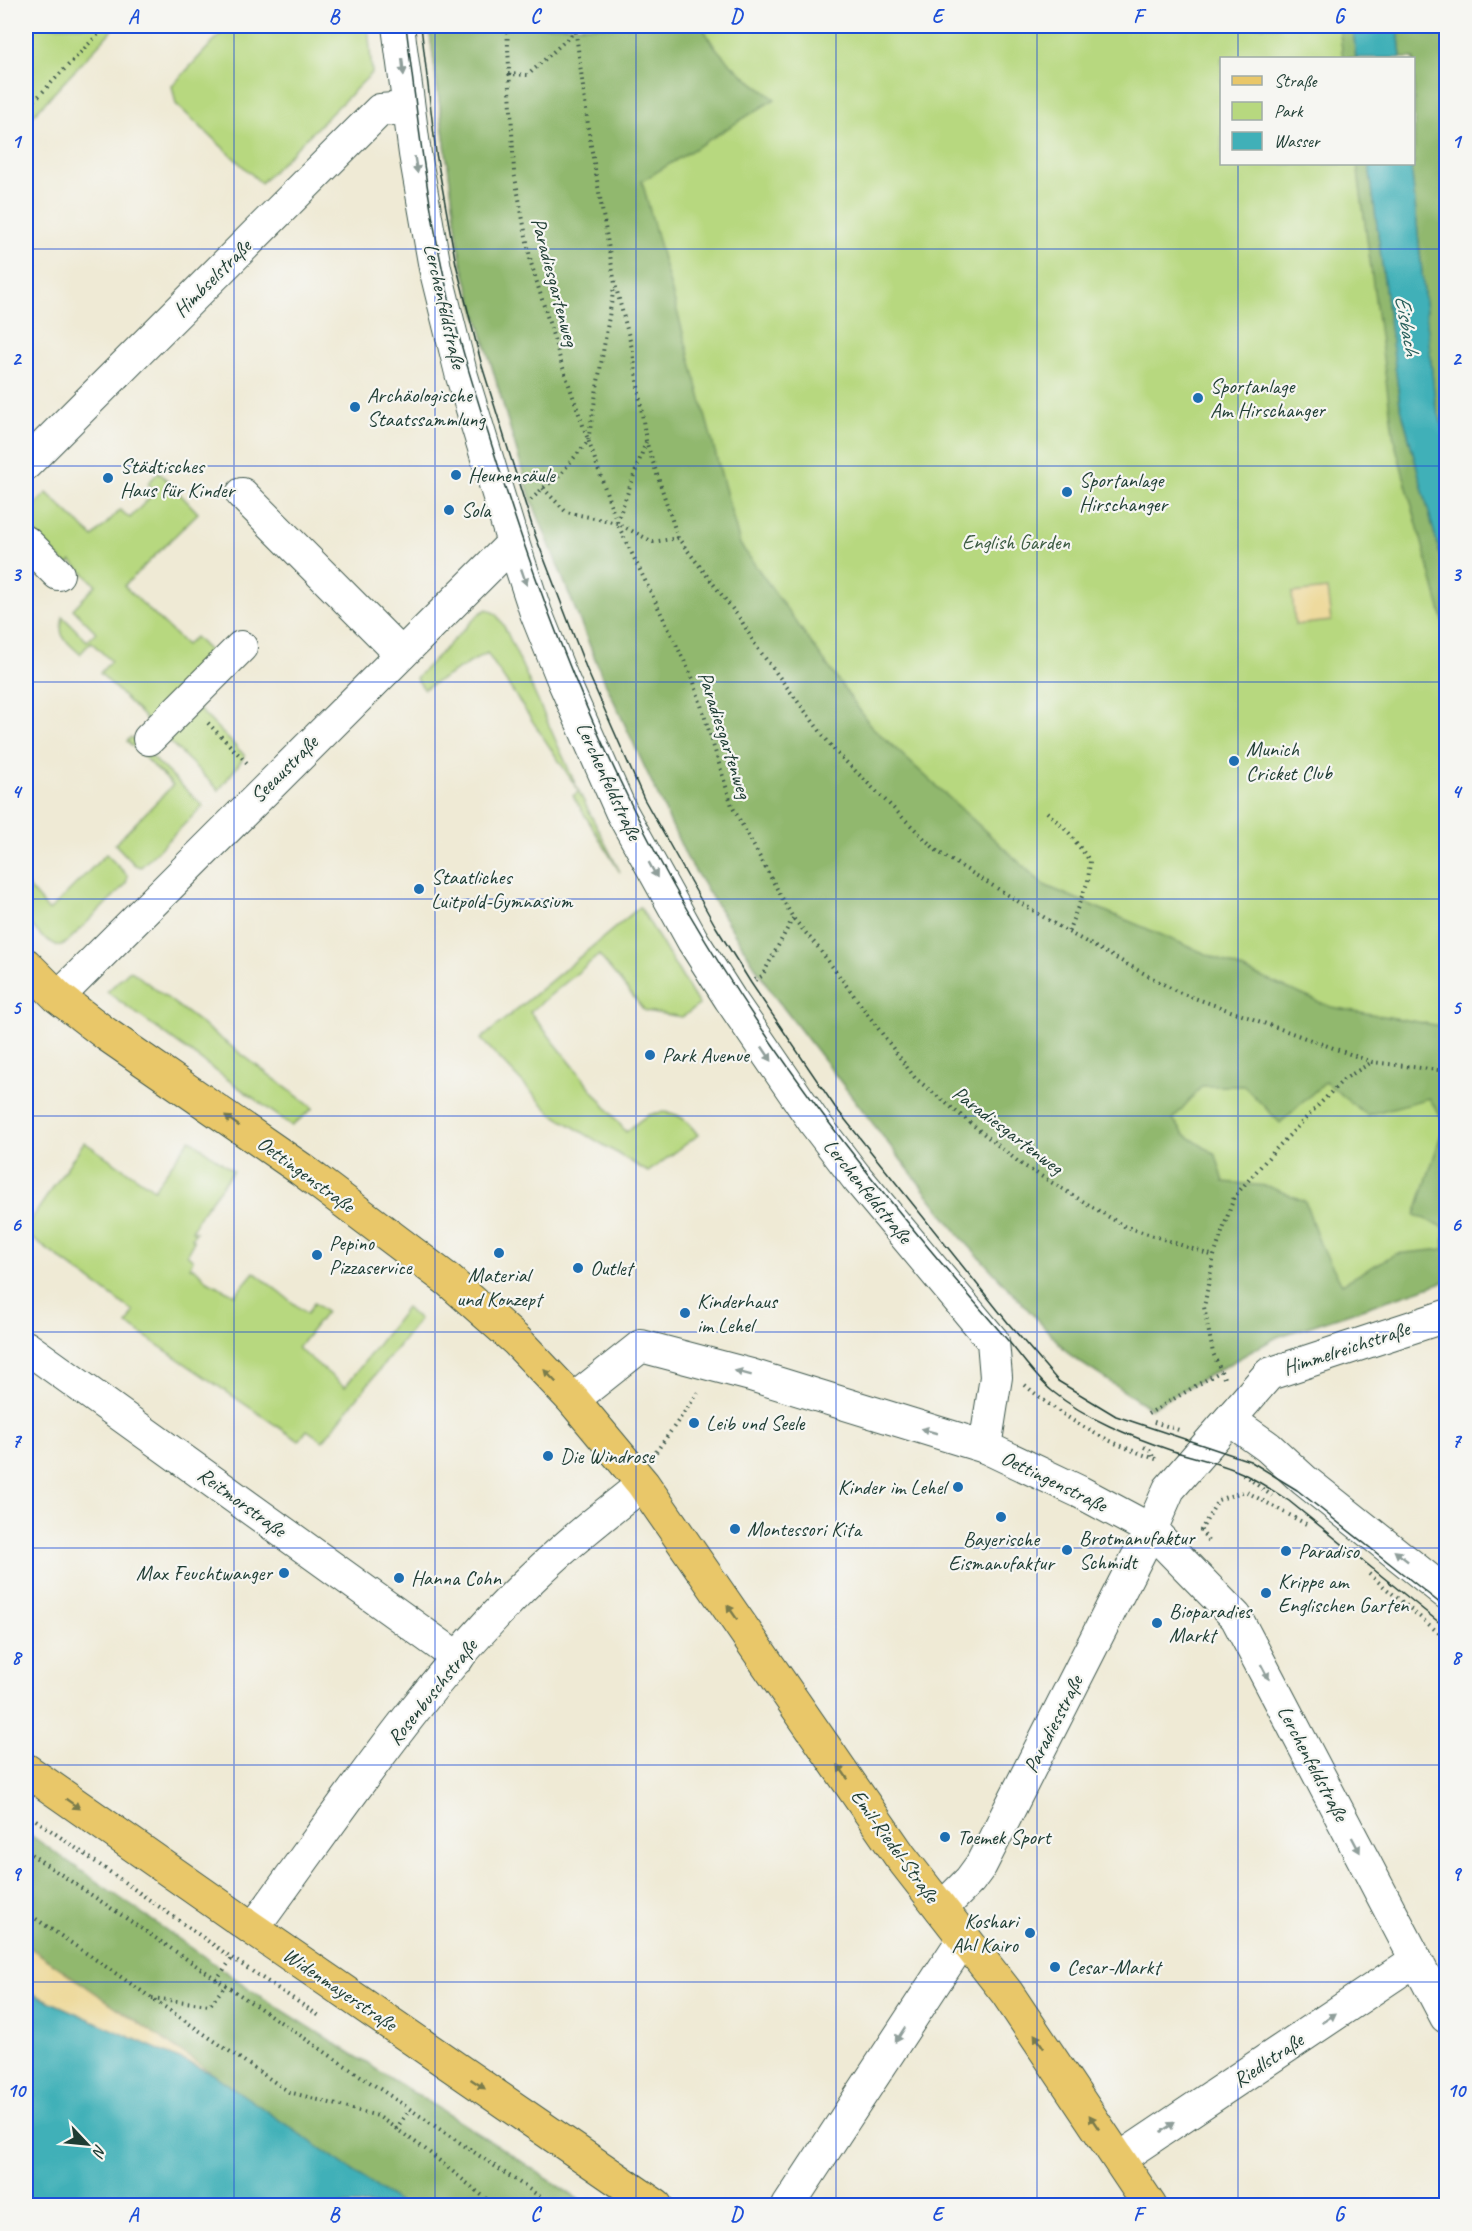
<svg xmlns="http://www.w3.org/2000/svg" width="1472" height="2231" font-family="Caveat,sans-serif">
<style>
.green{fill:#b7d87f;stroke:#6b8a5a;stroke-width:1.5;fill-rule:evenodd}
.forest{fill:#91b86e;stroke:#587a51;stroke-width:1.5;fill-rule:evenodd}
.sand{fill:#eeda9e;stroke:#868c69;stroke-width:1.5}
.water{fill:#40b0b8;stroke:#307676;stroke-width:1.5}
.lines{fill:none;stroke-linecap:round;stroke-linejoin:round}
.minor-casing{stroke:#3e574c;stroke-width:34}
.major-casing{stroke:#3e574c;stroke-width:35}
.path{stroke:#3e574c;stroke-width:4;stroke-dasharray:1.5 4.5;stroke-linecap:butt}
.minor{stroke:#fff;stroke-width:32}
.major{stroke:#e9c769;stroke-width:33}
.tram{stroke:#1f3d34;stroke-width:1.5}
.oneway{fill:#8f9e9a}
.oneway2{fill:#7a7b4c}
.grid{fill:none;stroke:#1d4ed8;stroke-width:1.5;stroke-opacity:0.55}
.poi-dot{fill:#1f6fb2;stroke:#f6f6f2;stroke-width:2}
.labels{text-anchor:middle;stroke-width:4.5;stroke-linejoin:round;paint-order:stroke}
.street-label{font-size:21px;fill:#1f3d34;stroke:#f6f6f2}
.poi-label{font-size:21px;fill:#1f3d34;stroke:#f6f6f2;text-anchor:start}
.park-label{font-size:21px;fill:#3d5c43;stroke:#f6f6f2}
.water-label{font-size:22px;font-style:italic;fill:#29605c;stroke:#f6f6f2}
.neatline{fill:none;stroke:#1d4ed8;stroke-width:2}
.grid-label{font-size:20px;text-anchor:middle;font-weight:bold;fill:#1d4ed8}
</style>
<rect width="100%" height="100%" fill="#f6f6f2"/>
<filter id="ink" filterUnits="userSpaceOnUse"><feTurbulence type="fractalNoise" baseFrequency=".0167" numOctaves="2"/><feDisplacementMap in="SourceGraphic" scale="12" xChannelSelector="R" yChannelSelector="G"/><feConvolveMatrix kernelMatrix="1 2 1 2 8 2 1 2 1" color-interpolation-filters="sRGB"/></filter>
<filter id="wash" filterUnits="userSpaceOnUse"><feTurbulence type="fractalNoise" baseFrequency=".008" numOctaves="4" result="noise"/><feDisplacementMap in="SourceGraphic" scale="24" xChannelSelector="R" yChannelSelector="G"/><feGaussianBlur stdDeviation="1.35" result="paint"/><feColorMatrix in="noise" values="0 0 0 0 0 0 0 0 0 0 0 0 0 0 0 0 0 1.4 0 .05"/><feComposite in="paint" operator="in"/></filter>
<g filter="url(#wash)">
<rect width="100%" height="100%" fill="#efead5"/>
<g class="green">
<path d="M 26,26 L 116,26 L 26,123 Z"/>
<path d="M 228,26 L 368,26 L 372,73 L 261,183 L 176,104 L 172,86 Z"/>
<path d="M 429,26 L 1446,26 L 1446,1281 L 1277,1337 L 1150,1408 L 1072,1357 L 960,1236 L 772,993 L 687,858 L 600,671 L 530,496 L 461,261 ZM 1222,58 L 1414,58 L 1414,164 L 1222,164 Z"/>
<path d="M 159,472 L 198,513 L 124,586 L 186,645 L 195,637 L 214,656 L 148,721 L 100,673 L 111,661 L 91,642 L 80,654 C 66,640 57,638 63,617 L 87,641 L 96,632 L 73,609 L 96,585 L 71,561 L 67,565 L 26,524 L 26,514 L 47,493 L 93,537 L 120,510 L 130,518 L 155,492 L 148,483 Z"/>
<path d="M 487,609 L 496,614 L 505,628 L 579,792 L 620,872 L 573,796 L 579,791 L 487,653 L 424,689 L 416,678 L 480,613 Z"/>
<path d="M 199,709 L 245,756 L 219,790 L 168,740 Z"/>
<path d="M 131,737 L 203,806 L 141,867 L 135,865 L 115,844 L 173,785 L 127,741 Z"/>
<path d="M 106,854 L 127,875 L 127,880 L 125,885 L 66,943 L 58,946 L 42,937 L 26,919 L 26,884 L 49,911 Z"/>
<path d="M 640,907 L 699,1005 L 682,1017 L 645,1011 L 599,955 L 530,1012 L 626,1132 C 633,1127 641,1118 649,1115 C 672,1107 685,1117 698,1135 L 648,1172 L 552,1114 L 481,1039 Z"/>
<path d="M 130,970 L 313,1108 L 292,1126 L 107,992 Z"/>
<path d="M 190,1139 L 233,1171 L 200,1215 L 192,1231 L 196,1232 L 192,1238 L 194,1241 L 187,1254 L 193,1260 L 190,1267 L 197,1270 L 207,1281 L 235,1295 L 254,1272 L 307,1314 L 314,1303 L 326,1312 L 298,1348 L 345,1387 L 406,1308 L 419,1320 L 323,1441 L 307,1430 L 299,1441 L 127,1324 L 134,1312 L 26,1234 L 26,1227 L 84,1142 L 154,1189 Z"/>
</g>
<g class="forest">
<path d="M 429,26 L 703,26 C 714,55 750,81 775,99 L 642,181 L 740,544 L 871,726 L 1044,885 L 1331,1007 L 1446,1027 L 1446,1281 L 1277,1337 L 1150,1408 L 1072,1357 L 960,1236 L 772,993 L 687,858 L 600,671 L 530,496 L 461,261 ZM 1325,1082 L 1367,1115 L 1429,1098 L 1445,1123 L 1415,1215 L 1444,1227 L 1444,1249 L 1395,1254 L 1342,1284 L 1320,1244 L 1305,1201 L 1267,1186 L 1224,1182 L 1216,1155 L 1184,1134 L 1173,1119 L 1202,1086 L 1244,1086 L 1280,1123 Z"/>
<path d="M 1339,26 L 1353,26 L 1356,58 L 1343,58 Z"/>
<path d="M 1398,26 L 1446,26 L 1446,437 L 1435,402 L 1411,164 L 1414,164 L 1414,58 L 1401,58 Z"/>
<path d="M 1357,164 L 1369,164 L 1400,404 L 1446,577 L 1446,631 L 1394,440 Z"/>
<path d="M 26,1832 L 263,1998 L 495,2144 L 587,2205 L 402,2205 L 26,1945 Z"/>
</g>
<g class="sand">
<path d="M 1327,589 L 1331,621 L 1295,625 L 1292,593 Z"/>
<path d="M 26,1945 L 213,2074 L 26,1991 Z"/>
</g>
<g class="water">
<path d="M 1353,26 L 1398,26 L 1401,58 L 1356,58 Z"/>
<path d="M 1369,164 L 1411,164 L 1435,402 L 1446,437 L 1446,577 L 1400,404 Z"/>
<path d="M 26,1991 L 213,2074 L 402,2205 L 26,2205 Z"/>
</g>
</g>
<g filter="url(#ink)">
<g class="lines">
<defs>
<g id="minor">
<path d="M 398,26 L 415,154 L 435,268 L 448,321 L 461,373 L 513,543 L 536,613 L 563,680 L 621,811 L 693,941 L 730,999 L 814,1122 L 856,1177 L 993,1341 L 996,1377 L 985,1447"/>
<path d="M 26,464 L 380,110 L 407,108"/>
<path d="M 242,494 L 401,654"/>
<path d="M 26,542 L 58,574"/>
<path d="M 149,739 L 241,647"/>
<path d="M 58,997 L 513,543"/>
<path d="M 26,1347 L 458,1658"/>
<path d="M 573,1400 L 641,1346 L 751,1375 L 985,1447 L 1080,1492 L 1151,1530 L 1236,1617 L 1446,2017"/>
<path d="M 1230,1420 L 1268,1447 L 1304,1480 L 1446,1593"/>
<path d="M 941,1909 L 970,1880 L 981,1865 L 1151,1530 L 1169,1489 L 1269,1374 L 1446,1316"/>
<path d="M 253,1929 C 340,1811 426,1680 532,1578 C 567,1544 605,1514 643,1484"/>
<path d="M 1119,2159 L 1416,1960"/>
<path d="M 788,2206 L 964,1938"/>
</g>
<g id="major">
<path d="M 26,965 L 58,997 L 106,1034 L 301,1169 L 448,1280 L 517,1341 L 573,1400 L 643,1484 L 900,1856 L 1007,1993 L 1150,2206"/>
<path d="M 26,1770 L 253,1929 L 656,2206"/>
</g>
</defs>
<use href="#minor" class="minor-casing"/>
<use href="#major" class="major-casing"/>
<g class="path">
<path d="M 507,26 L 514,172 L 531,263 L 561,362 L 617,523 L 693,679 L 732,806 L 793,918 L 817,946 L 915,1078 L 1021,1164 L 1124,1226 L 1214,1256"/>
<path d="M 575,26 L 590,140 L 615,284 L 633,352 L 646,441 L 678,538 L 741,620 L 756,646 L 835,751 L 938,852 L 1068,932 L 1178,992 L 1372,1062 L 1446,1071"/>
<path d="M 508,74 L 528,75 L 581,26"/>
<path d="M 26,101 L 30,105 L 106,26"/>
<path d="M 543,488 L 566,512 L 617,523 L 653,542 L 678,538"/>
<path d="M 531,500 L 543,488 L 558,477 L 588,441 L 614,287"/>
<path d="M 617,522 L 646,442"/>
<path d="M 208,723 L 249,765"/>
<path d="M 1047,812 L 1069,833 L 1090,861 L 1088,881 L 1068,932"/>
<path d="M 755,980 L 762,976 L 793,918"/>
<path d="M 1224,1378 L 1213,1353 L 1204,1307 L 1214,1256 L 1234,1197 L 1274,1151 L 1344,1079 L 1372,1062"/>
<path d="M 1025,1385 C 1066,1420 1105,1442 1156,1459"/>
<path d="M 1148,1414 L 1221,1371"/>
<path d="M 1154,1422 L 1179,1430"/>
<path d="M 1144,1447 L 1150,1450 L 1153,1457"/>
<path d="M 656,1452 L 698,1393"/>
<path d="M 1243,1474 L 1272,1496"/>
<path d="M 1208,1541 L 1201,1530 L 1218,1500 L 1245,1491 L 1306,1524"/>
<path d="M 1369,1574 L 1446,1639"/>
<path d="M 26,1813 L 232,1958 L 321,2017"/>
<path d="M 26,1851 L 554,2206"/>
<path d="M 26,1912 L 289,2092 L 378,2116 L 425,2149 L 495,2206"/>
<path d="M 216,1980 L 233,1957"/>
<path d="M 152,1998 L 210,2005 L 225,1986"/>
<path d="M 396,2129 L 409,2110"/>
</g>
<use href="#minor" class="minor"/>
<use href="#major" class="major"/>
<g class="tram">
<path d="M 406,26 C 416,106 425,187 442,267 C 456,335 478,401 499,468 C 535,583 578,696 631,804 C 703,953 800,1092 905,1219 C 937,1259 971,1298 1004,1336 C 1020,1354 1034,1376 1052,1391 C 1086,1419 1132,1437 1173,1451 C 1196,1458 1220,1463 1242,1473 C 1258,1481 1274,1491 1289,1501 L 1446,1628"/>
<path d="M 421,26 L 436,153 L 456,264 L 482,366 L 535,535 L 587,670 L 644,799 L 716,927 L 751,983 L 835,1107 L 1009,1324 L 1058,1381 L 1116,1416 L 1250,1461 L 1297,1490 L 1446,1608"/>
</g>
</g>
<defs><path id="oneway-solid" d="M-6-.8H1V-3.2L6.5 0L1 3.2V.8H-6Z" transform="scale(1.5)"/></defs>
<g class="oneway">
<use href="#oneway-solid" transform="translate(403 67) rotate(84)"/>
<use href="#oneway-solid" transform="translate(416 165) rotate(80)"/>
<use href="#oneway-solid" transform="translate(524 577) rotate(71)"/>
<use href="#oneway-solid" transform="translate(653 870) rotate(61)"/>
<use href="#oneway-solid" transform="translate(767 1054) rotate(56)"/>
<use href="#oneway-solid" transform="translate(743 1373) rotate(-165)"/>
<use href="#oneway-solid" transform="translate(929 1431) rotate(-164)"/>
<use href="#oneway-solid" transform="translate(1401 1556) rotate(-142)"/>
<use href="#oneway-solid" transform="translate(1265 1672) rotate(62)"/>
<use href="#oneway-solid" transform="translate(1356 1845) rotate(62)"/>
<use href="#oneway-solid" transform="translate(1329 2018) rotate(-34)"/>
<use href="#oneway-solid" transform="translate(900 2035) rotate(123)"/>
<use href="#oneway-solid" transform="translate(1168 2127) rotate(-34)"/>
</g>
<g class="oneway2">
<use href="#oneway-solid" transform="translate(232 1121) rotate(-145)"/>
<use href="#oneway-solid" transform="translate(550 1376) rotate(-134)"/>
<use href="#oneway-solid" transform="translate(732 1612) rotate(-125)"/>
<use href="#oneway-solid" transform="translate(843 1772) rotate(-125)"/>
<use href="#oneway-solid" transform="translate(73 1804) rotate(35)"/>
<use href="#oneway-solid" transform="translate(1039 2041) rotate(-124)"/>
<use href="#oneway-solid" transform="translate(478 2084) rotate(34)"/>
<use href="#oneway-solid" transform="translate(1094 2122) rotate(-124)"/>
</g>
</g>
<path class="grid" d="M 234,26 L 234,2206M 435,26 L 435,2206M 636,26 L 636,2206M 836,26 L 836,2206M 1037,26 L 1037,2206M 1238,26 L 1238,58M 1238,164 L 1238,2206M 26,249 L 1446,249M 26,466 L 1446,466M 26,682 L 1446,682M 26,899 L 1446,899M 26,1116 L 1446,1116M 26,1332 L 1446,1332M 26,1548 L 1446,1548M 26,1765 L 1446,1765M 26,1982 L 1446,1982"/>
<g class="poi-dot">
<circle cx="1198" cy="398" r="6"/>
<circle cx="355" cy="407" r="6"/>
<circle cx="456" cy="475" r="6"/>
<circle cx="108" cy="478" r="6"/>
<circle cx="1067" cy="492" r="6"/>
<circle cx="449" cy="510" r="6"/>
<circle cx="1234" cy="761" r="6"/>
<circle cx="419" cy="889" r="6"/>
<circle cx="650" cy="1055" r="6"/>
<circle cx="499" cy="1253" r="6"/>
<circle cx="317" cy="1255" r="6"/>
<circle cx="578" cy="1268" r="6"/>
<circle cx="685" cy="1313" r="6"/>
<circle cx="694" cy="1423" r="6"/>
<circle cx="548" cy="1456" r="6"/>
<circle cx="958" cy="1487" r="6"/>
<circle cx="1001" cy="1517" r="6"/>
<circle cx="735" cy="1529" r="6"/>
<circle cx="1067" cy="1550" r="6"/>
<circle cx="1286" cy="1551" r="6"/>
<circle cx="284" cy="1573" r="6"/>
<circle cx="399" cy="1578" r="6"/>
<circle cx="1266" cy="1593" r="6"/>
<circle cx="1157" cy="1623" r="6"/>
<circle cx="945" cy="1837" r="6"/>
<circle cx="1030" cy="1933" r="6"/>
<circle cx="1055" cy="1967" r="6"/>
</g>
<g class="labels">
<g class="street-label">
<text transform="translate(212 278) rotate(-45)" y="7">Himbselstraße</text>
<text transform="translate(555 282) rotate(75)" y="7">Paradiesgartenweg</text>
<text transform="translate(445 306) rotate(77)" y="7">Lerchenfeldstraße</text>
<text transform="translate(725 735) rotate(72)" y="7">Paradiesgartenweg</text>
<text transform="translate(284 769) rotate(-45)" y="7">Seeaustraße</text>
<text transform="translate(609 781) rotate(65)" y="7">Lerchenfeldstraße</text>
<text transform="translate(1008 1130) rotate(37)" y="7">Paradiesgartenweg</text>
<text transform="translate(306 1174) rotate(36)" y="7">Oettingenstraße</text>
<text transform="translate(868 1191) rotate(51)" y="7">Lerchenfeldstraße</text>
<text transform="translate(1346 1348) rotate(-18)" y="7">Himmelreichstraße</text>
<text transform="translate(1054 1481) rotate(26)" y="7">Oettingenstraße</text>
<text transform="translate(242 1502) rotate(36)" y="7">Reitmorstraße</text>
<text transform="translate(432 1692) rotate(-51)" y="7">Rosenbuschstraße</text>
<text transform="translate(1053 1724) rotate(-63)" y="7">Paradiesstraße</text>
<text transform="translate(1313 1763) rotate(62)" y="7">Lerchenfeldstraße</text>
<text transform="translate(895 1846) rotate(54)" y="7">Emil-Riedel-Straße</text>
<text transform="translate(340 1989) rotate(34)" y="7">Widenmayerstraße</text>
<text transform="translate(1268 2060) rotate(-34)" y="7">Riedlstraße</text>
</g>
<g class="poi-label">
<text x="1210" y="393">Sportanlage<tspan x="1210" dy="24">Am Hirschanger</tspan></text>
<text x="367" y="402">Archäologische<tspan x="367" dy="24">Staatssammlung</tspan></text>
<text x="120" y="473">Städtisches<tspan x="120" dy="24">Haus für Kinder</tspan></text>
<text x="468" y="482">Heunensäule</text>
<text x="1079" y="487">Sportanlage<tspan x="1079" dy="24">Hirschanger</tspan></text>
<text x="461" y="517">Sola</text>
<text x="1246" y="756">Munich<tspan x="1246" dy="24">Cricket Club</tspan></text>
<text x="431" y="884">Staatliches<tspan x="431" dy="24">Luitpold-Gymnasium</tspan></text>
<text x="662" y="1062">Park Avenue</text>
<text x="329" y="1250">Pepino<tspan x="329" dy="24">Pizzaservice</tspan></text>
<text x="590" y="1275">Outlet</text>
<text x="499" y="1282" text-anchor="middle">Material<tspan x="499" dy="24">und Konzept</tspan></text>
<text x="697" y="1308">Kinderhaus<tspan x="697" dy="24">im Lehel</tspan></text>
<text x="706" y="1430">Leib und Seele</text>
<text x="560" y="1463">Die Windrose</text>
<text x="946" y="1494" text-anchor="end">Kinder im Lehel</text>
<text x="747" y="1536">Montessori Kita</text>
<text x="1079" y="1545">Brotmanufaktur<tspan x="1079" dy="24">Schmidt</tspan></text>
<text x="1001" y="1546" text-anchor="middle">Bayerische<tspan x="1001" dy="24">Eismanufaktur</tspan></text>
<text x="1298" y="1558">Paradiso</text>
<text x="272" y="1580" text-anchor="end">Max Feuchtwanger</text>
<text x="411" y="1585">Hanna Cohn</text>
<text x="1278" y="1588">Krippe am<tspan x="1278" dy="24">Englischen Garten</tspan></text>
<text x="1169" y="1618">Bioparadies<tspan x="1169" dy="24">Markt</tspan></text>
<text x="957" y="1844">Toemek Sport</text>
<text x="1018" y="1928" text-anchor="end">Koshari<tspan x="1018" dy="24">Ahl Kairo</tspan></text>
<text x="1067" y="1974">Cesar-Markt</text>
</g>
<g class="park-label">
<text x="1016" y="549">English Garden</text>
</g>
<g class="water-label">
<text transform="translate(1408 325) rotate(80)" y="8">Eisbach</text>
</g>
</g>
<rect width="1472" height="2231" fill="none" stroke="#f6f6f2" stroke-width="66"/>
<rect x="1220" y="57" width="195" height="108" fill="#f6f6f2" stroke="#a0aca6" stroke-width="1.5"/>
<rect x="1232" y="76" width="30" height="9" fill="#e9c769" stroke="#a0aca6" stroke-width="1.5"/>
<text x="1274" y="87" font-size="18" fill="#1f3d34">Straße</text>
<rect x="1232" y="102" width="30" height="18" fill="#b7d87f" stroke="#a0aca6" stroke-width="1.5"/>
<text x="1274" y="117" font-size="18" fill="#1f3d34">Park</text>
<rect x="1232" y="132" width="30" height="18" fill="#40b0b8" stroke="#a0aca6" stroke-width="1.5"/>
<text x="1274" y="147" font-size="18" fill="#1f3d34">Wasser</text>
<g transform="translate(87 2144) rotate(116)" stroke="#f6f6f2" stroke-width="4.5" paint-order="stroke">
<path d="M0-4.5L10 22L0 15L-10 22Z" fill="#1f3d34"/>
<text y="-9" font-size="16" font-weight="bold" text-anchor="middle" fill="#1f3d34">N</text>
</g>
<rect x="33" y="33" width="1406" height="2165" class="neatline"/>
<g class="grid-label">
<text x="133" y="23">A</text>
<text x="334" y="23">B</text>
<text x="535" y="23">C</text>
<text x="736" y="23">D</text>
<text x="937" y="23">E</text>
<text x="1138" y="23">F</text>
<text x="1339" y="23">G</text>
<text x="16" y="148">1</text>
<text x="1456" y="148">1</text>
<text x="16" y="365">2</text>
<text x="1456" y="365">2</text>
<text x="16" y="581">3</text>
<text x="1456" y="581">3</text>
<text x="16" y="798">4</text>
<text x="1456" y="798">4</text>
<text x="16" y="1014">5</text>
<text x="1456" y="1014">5</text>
<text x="16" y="1231">6</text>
<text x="1456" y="1231">6</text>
<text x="16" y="1447">7</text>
<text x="1456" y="1447">7</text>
<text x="16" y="1664">8</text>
<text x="1456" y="1664">8</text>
<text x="16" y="1880">9</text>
<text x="1456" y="1880">9</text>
<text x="16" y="2097">10</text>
<text x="1456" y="2097">10</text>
<text x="133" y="2221">A</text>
<text x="334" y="2221">B</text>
<text x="535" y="2221">C</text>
<text x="736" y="2221">D</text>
<text x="937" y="2221">E</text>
<text x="1138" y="2221">F</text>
<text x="1339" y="2221">G</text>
</g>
</svg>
